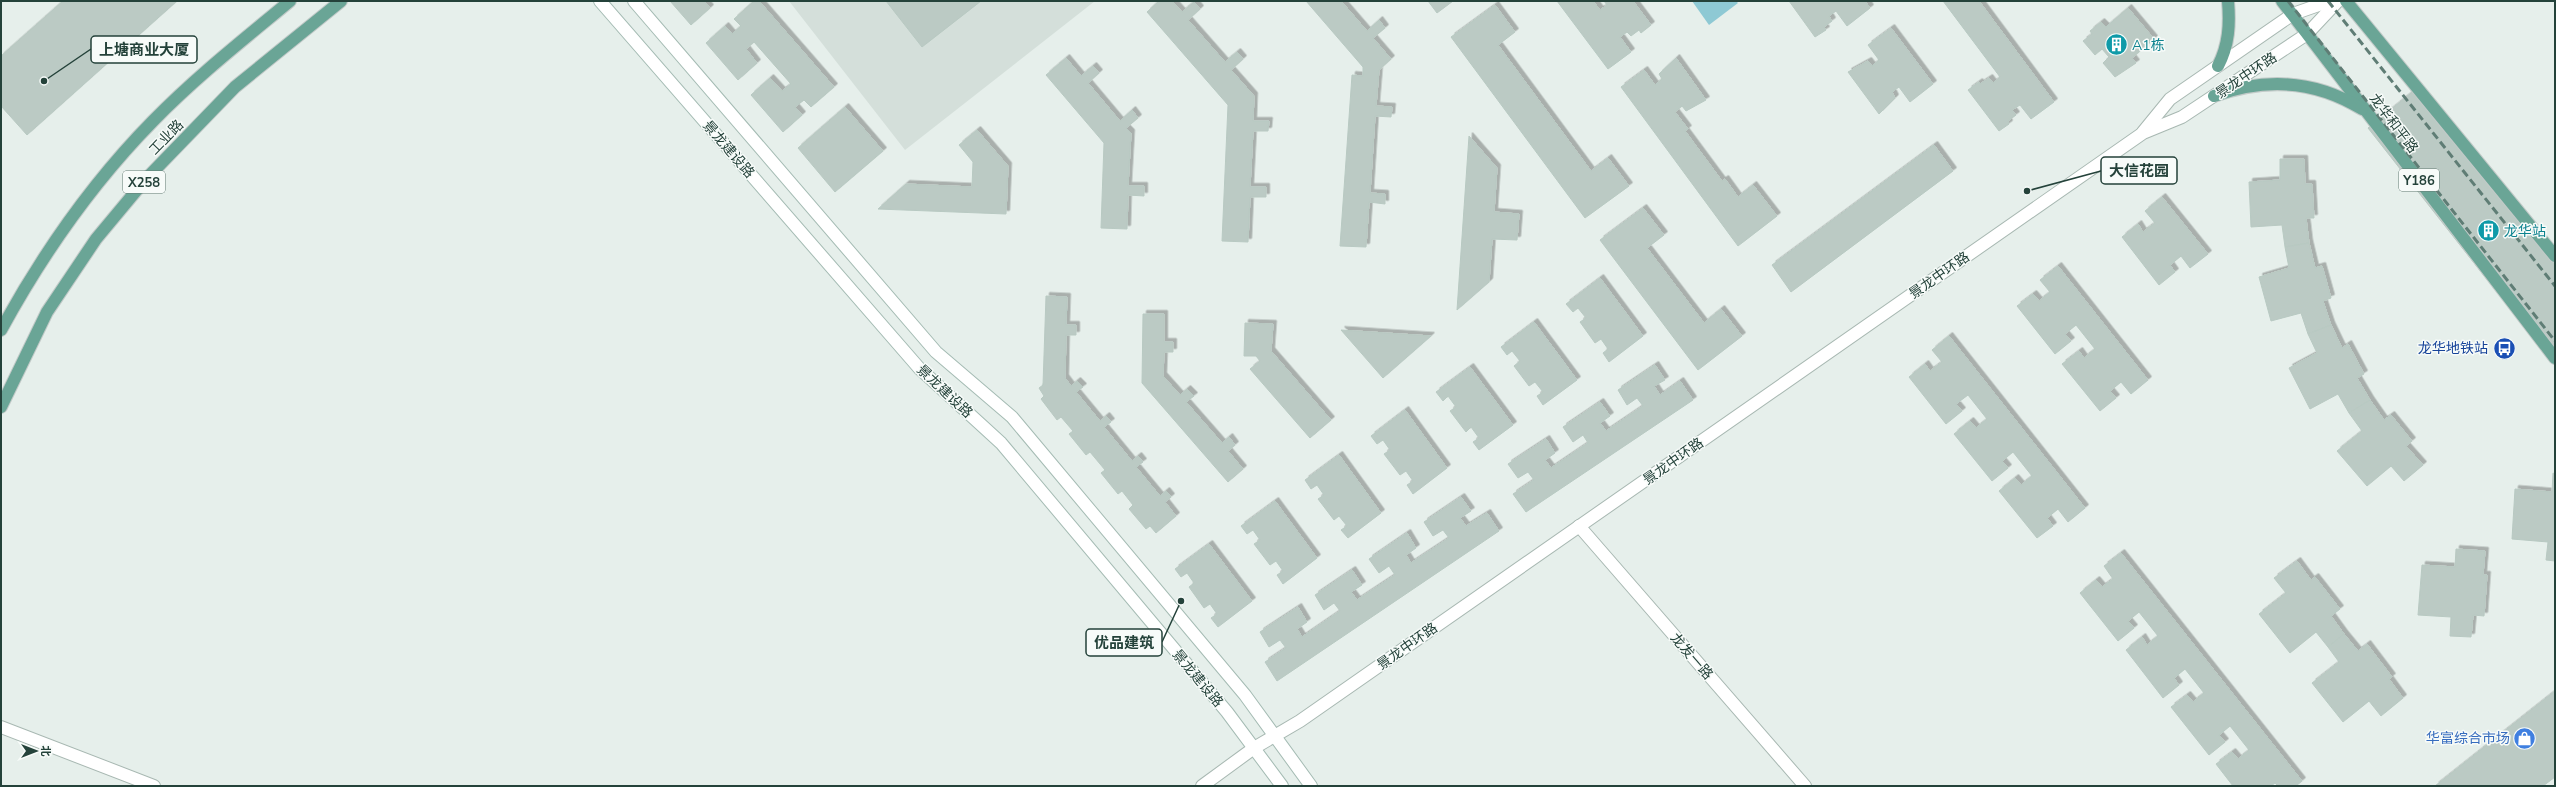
<svg xmlns="http://www.w3.org/2000/svg" width="2556" height="787" font-family="'Nunito Sans','Noto Sans SC',sans-serif">
<style>
.built{fill:#d4dfda}
.water{fill:#8ec9d4}
.building{fill:#bbcac4;stroke:#b8c9c2;filter:url(#shadow)}
.lines{fill:none;stroke-linecap:round;stroke-linejoin:round}
.minor-casing{stroke:#a8b8b2;stroke-width:14}
.tertiary-casing{stroke:#a8b8b2;stroke-width:14}
.secondary-casing{stroke:#a4bbb3;stroke-width:14}
.primary-casing{stroke:#c2cac8;stroke-width:14}
.minor{stroke:#fff;stroke-width:12}
.tertiary{stroke:#fff;stroke-width:12}
.secondary{stroke:#fff;stroke-width:12}
.primary{stroke:#6aa596;stroke-width:12}
.rail{stroke:#5f7d75;stroke-width:3;stroke-dasharray:8 4;stroke-linecap:butt}
.labels{text-anchor:middle;stroke-width:3;stroke-linejoin:round;paint-order:stroke}
.shield{fill:#f7fbf9;stroke:#637a73;stroke-width:1}
.shield-label{font-size:13px;font-weight:bold;fill:#24423a}
.culture-label{font-size:14px;fill:#0d838f;stroke:#f7fbf9;text-anchor:start}
.street-label{font-size:14px;fill:#24423a;stroke:#f7fbf9}
.transit-label{font-size:14px;fill:#164399;stroke:#f7fbf9;text-anchor:end}
.shop-label{font-size:14px;fill:#366cbe;stroke:#f7fbf9;text-anchor:end}
.leader{fill:none;stroke:#24423a;stroke-width:1.5}
.callout-dot{fill:#24423a;stroke:#f7fbf9;stroke-width:1.5}
.callout{fill:#f7fbf9;stroke:#24423a;stroke-width:1.5}
.callout-label{font-size:15px;text-anchor:middle;font-weight:bold;fill:#24423a}
</style>
<defs>
<filter id="shadow"><feDropShadow dx="3.5" dy="-3.5" stdDeviation="0" flood-color="#0004"/></filter>
</defs>
<rect width="100%" height="100%" fill="#e6efeb"/>
<path class="built" d="M 789,1 L 1095,1 L 905,150 Z"/>
<path class="water" d="M 1692,1 L 1736,1 L 1738,3 L 1709,25 Z"/>
<g class="building">
<path d="M 63,1 L 177,1 L 27,135 L 1,106 L 1,56 Z"/>
<path d="M 670,1 L 704,1 L 710,8 L 691,25 Z"/>
<path d="M 754,1 L 759,1 L 834,87 L 811,107 L 804,100 L 795,107 L 802,115 L 783,132 L 751,95 L 770,78 L 782,91 L 791,84 L 754,42 L 746,49 L 757,63 L 738,80 L 706,43 L 725,26 L 732,34 L 741,26 L 734,19 Z"/>
<path d="M 886,1 L 981,1 L 922,47 Z"/>
<path d="M 1159,1 L 1172,1 L 1182,12 L 1194,2 L 1200,9 L 1188,20 L 1225,62 L 1237,52 L 1243,59 L 1231,70 L 1254,96 L 1253,121 L 1269,121 L 1268,131 L 1253,131 L 1250,187 L 1266,187 L 1266,197 L 1250,197 L 1248,242 L 1222,241 L 1228,105 L 1147,12 Z"/>
<path d="M 1306,1 L 1341,1 L 1367,31 L 1379,20 L 1385,28 L 1373,38 L 1391,59 L 1379,70 L 1376,106 L 1392,107 L 1391,117 L 1375,116 L 1370,193 L 1385,194 L 1385,204 L 1369,202 L 1366,247 L 1340,246 L 1352,75 L 1363,76 L 1363,67 Z"/>
<path d="M 1428,1 L 1453,1 L 1437,13 Z"/>
<path d="M 1557,1 L 1593,1 L 1600,10 L 1607,5 L 1604,1 L 1633,1 L 1651,25 L 1641,33 L 1639,30 L 1631,36 L 1627,32 L 1620,37 L 1631,52 L 1608,69 Z"/>
<path d="M 1789,1 L 1865,1 L 1870,8 L 1847,26 L 1836,11 L 1829,16 L 1832,21 L 1824,27 L 1826,30 L 1815,37 Z"/>
<path d="M 1943,1 L 1979,1 L 2054,102 L 2031,119 L 2020,105 L 2012,110 L 2016,115 L 2008,121 L 2009,124 L 1999,131 L 1968,90 L 1979,82 L 1980,84 L 1989,78 L 1993,83 L 2000,77 Z"/>
<path d="M 1495,5 L 1515,32 L 1498,45 L 1591,171 L 1608,158 L 1629,186 L 1585,218 L 1451,37 Z"/>
<path d="M 2128,8 L 2154,39 L 2132,58 L 2136,63 L 2115,77 L 2103,63 L 2109,57 L 2102,49 L 2095,55 L 2083,41 L 2092,34 L 2090,31 L 2101,22 L 2106,27 Z"/>
<path d="M 1891,28 L 1933,84 L 1910,102 L 1899,87 L 1892,92 L 1895,98 L 1879,114 L 1848,72 L 1868,61 L 1872,66 L 1879,60 L 1868,45 Z"/>
<path d="M 1066,58 L 1081,76 L 1093,66 L 1099,73 L 1088,83 L 1120,121 L 1132,110 L 1138,118 L 1126,128 L 1131,133 L 1128,186 L 1144,186 L 1144,196 L 1128,195 L 1127,229 L 1101,228 L 1104,143 L 1046,75 Z"/>
<path d="M 1676,58 L 1706,100 L 1686,111 L 1682,106 L 1675,112 L 1688,129 L 1685,131 L 1722,181 L 1725,179 L 1738,197 L 1753,185 L 1777,216 L 1738,246 L 1621,87 L 1644,70 L 1655,85 L 1662,79 L 1659,74 Z"/>
<path d="M 2416,89 L 2555,265 L 2555,366 L 2368,128 Z"/>
<path d="M 845,107 L 883,151 L 835,192 L 798,148 Z"/>
<path d="M 977,130 L 1008,166 L 1006,214 L 878,209 L 906,184 L 972,187 L 973,162 L 959,145 Z"/>
<path d="M 1469,136 L 1497,168 L 1494,212 L 1519,214 L 1517,240 L 1492,239 L 1489,282 L 1457,310 Z"/>
<path d="M 1934,145 L 1953,171 L 1791,292 L 1772,265 Z"/>
<path d="M 2280,159 L 2304,159 L 2305,184 L 2312,184 L 2314,218 L 2306,218 L 2309,243 L 2285,247 L 2282,225 L 2251,227 L 2249,182 L 2280,180 Z"/>
<path d="M 2162,197 L 2208,254 L 2190,268 L 2181,256 L 2170,265 L 2175,272 L 2159,285 L 2122,237 L 2138,224 L 2143,232 L 2155,223 L 2145,211 Z"/>
<path d="M 1643,208 L 1664,235 L 1647,248 L 1704,323 L 1721,309 L 1742,336 L 1698,370 L 1600,240 Z"/>
<path d="M 2309,243 L 2315,268 L 2322,266 L 2331,298 L 2323,301 L 2331,325 L 2308,334 L 2301,313 L 2271,321 L 2259,277 L 2289,268 L 2285,247 Z"/>
<path d="M 2058,266 L 2148,380 L 2131,394 L 2121,382 L 2110,391 L 2116,398 L 2100,411 L 2062,364 L 2079,351 L 2084,358 L 2095,349 L 2076,325 L 2065,334 L 2071,341 L 2055,354 L 2017,306 L 2033,294 L 2039,301 L 2050,292 L 2040,280 Z"/>
<path d="M 1600,278 L 1643,336 L 1609,362 L 1603,353 L 1608,349 L 1601,339 L 1595,343 L 1580,322 L 1586,318 L 1578,308 L 1573,312 L 1566,304 Z"/>
<path d="M 1046,296 L 1067,297 L 1066,325 L 1076,325 L 1076,335 L 1066,335 L 1065,378 L 1071,386 L 1077,381 L 1083,387 L 1076,392 L 1100,421 L 1106,416 L 1111,422 L 1104,427 L 1132,461 L 1138,456 L 1143,462 L 1136,467 L 1160,496 L 1166,491 L 1171,497 L 1165,502 L 1176,516 L 1156,533 L 1150,526 L 1146,529 L 1129,509 L 1133,505 L 1122,491 L 1118,494 L 1101,473 L 1105,470 L 1090,452 L 1086,455 L 1069,434 L 1073,431 L 1061,417 L 1057,420 L 1041,399 L 1044,396 L 1039,388 L 1043,385 Z"/>
<path d="M 1143,314 L 1164,314 L 1164,342 L 1173,342 L 1173,352 L 1164,352 L 1163,376 L 1180,395 L 1187,389 L 1194,396 L 1186,402 L 1222,443 L 1229,437 L 1235,445 L 1228,451 L 1243,469 L 1228,482 L 1142,383 Z"/>
<path d="M 1534,322 L 1577,380 L 1543,405 L 1537,396 L 1543,392 L 1535,382 L 1529,386 L 1514,366 L 1520,361 L 1512,351 L 1507,355 L 1501,347 Z"/>
<path d="M 1245,323 L 1273,324 L 1271,351 L 1331,420 L 1310,438 L 1250,369 L 1260,361 L 1256,356 L 1244,356 Z"/>
<path d="M 2331,325 L 2342,348 L 2348,344 L 2364,374 L 2357,378 L 2370,400 L 2349,413 L 2338,394 L 2310,409 L 2289,368 L 2317,353 L 2308,334 Z"/>
<path d="M 1341,330 L 1431,336 L 1383,378 Z"/>
<path d="M 1949,336 L 2085,508 L 2068,522 L 2058,509 L 2047,518 L 2053,526 L 2037,538 L 1999,491 L 2015,478 L 2021,485 L 2032,476 L 2013,452 L 2002,461 L 2008,468 L 1992,481 L 1954,434 L 1970,421 L 1976,428 L 1987,419 L 1968,395 L 1956,404 L 1962,411 L 1946,424 L 1909,377 L 1925,364 L 1930,371 L 1942,362 L 1932,350 Z"/>
<path d="M 1655,365 L 1665,380 L 1654,386 L 1660,395 L 1680,381 L 1693,400 L 1526,512 L 1513,494 L 1534,480 L 1528,472 L 1518,478 L 1508,464 L 1546,439 L 1555,453 L 1545,460 L 1551,468 L 1588,443 L 1583,435 L 1573,442 L 1563,427 L 1600,402 L 1610,416 L 1600,423 L 1606,431 L 1643,406 L 1637,398 L 1627,405 L 1618,390 Z"/>
<path d="M 1470,367 L 1513,425 L 1479,450 L 1473,442 L 1479,438 L 1471,427 L 1466,432 L 1450,411 L 1456,407 L 1448,396 L 1443,401 L 1436,392 Z"/>
<path d="M 2370,400 L 2384,420 L 2391,415 L 2412,441 L 2406,446 L 2423,465 L 2404,481 L 2391,466 L 2367,486 L 2337,451 L 2362,431 L 2349,413 Z"/>
<path d="M 1405,410 L 1447,468 L 1413,494 L 1407,485 L 1413,481 L 1406,471 L 1400,475 L 1384,454 L 1390,450 L 1383,440 L 1377,444 L 1371,436 Z"/>
<path d="M 1339,455 L 1381,513 L 1348,538 L 1341,530 L 1347,526 L 1339,516 L 1334,520 L 1318,499 L 1324,495 L 1317,485 L 1311,489 L 1305,480 Z"/>
<path d="M 2553,473 L 2555,474 L 2555,561 L 2546,560 L 2548,542 L 2512,539 L 2515,489 L 2552,492 Z"/>
<path d="M 1461,497 L 1471,511 L 1460,518 L 1466,526 L 1487,513 L 1499,531 L 1277,681 L 1265,662 L 1286,648 L 1280,640 L 1269,647 L 1260,632 L 1298,607 L 1307,622 L 1297,629 L 1302,637 L 1340,611 L 1334,603 L 1324,610 L 1315,595 L 1352,570 L 1362,585 L 1351,592 L 1357,600 L 1395,575 L 1389,566 L 1379,573 L 1369,559 L 1407,533 L 1416,548 L 1406,555 L 1411,563 L 1449,538 L 1443,530 L 1433,536 L 1424,522 Z"/>
<path d="M 1275,501 L 1317,558 L 1283,584 L 1277,575 L 1283,571 L 1276,561 L 1270,565 L 1254,544 L 1260,540 L 1253,530 L 1247,534 L 1241,526 Z"/>
<path d="M 1209,544 L 1252,601 L 1218,627 L 1211,618 L 1217,614 L 1210,604 L 1204,608 L 1189,587 L 1194,583 L 1187,573 L 1181,577 L 1175,569 Z"/>
<path d="M 2456,549 L 2485,551 L 2483,575 L 2487,575 L 2484,616 L 2473,615 L 2471,637 L 2450,636 L 2451,617 L 2418,615 L 2422,565 L 2455,567 Z"/>
<path d="M 2121,553 L 2302,781 L 2296,786 L 2278,786 L 2275,783 L 2271,786 L 2233,786 L 2216,764 L 2232,752 L 2238,759 L 2249,750 L 2230,726 L 2219,735 L 2225,742 L 2209,755 L 2171,707 L 2187,695 L 2193,702 L 2204,693 L 2185,669 L 2174,678 L 2179,685 L 2163,698 L 2126,650 L 2142,637 L 2147,645 L 2158,636 L 2139,612 L 2128,621 L 2134,628 L 2118,641 L 2080,593 L 2096,580 L 2102,587 L 2113,579 L 2104,566 Z"/>
<path d="M 2297,561 L 2311,580 L 2315,577 L 2340,609 L 2331,616 L 2344,634 L 2328,647 L 2316,632 L 2290,653 L 2259,614 L 2286,593 L 2274,578 Z"/>
<path d="M 2344,634 L 2358,651 L 2367,644 L 2392,677 L 2389,679 L 2403,698 L 2381,716 L 2369,701 L 2343,722 L 2312,683 L 2339,662 L 2328,647 Z"/>
<path d="M 2555,691 L 2555,777 L 2543,786 L 2435,786 Z"/>
</g>
<g class="lines">
<defs>
<path id="minor" d="M 1579,526 L 1805,786"/>
<g id="tertiary">
<path d="M 2143,132 L 2170,99 L 2293,14 L 2330,1"/>
<path d="M 1,727 L 154,786"/>
<path d="M 1202,786 L 1254,748 L 1300,721 L 2143,133 L 2182,117 L 2307,34 L 2338,1"/>
</g>
<g id="secondary">
<path d="M 600,1 L 919,368 L 1001,443 L 1227,712 L 1282,786"/>
<path d="M 634,1 L 936,352 L 1012,417 L 1245,695 L 1311,786"/>
</g>
<g id="primary">
<path d="M 2282,1 L 2555,358"/>
<path d="M 2346,1 L 2555,256"/>
<path d="M 2218,66 C 2229,45 2230,24 2228,1"/>
<path d="M 2214,96 C 2266,77 2315,80 2362,109"/>
<path d="M 1,330 C 42,255 93,182 153,121 C 196,77 243,40 290,1"/>
<path d="M 1,407 L 47,312 L 96,239 L 146,179 L 235,87 L 341,1"/>
</g>
</defs>
<use href="#minor" class="minor-casing"/>
<use href="#tertiary" class="tertiary-casing"/>
<use href="#secondary" class="secondary-casing"/>
<use href="#primary" class="primary-casing"/>
<use href="#minor" class="minor"/>
<use href="#tertiary" class="tertiary"/>
<use href="#secondary" class="secondary"/>
<use href="#primary" class="primary"/>
<g class="rail">
<path d="M 2288,1 L 2555,341"/>
<path d="M 2328,1 L 2555,286"/>
</g>
</g>
<defs>
<symbol id="building-disc" viewBox="-11 -11 22 22"><circle r="9.5" fill="#0f9aa8" stroke="#f7fbf9"/><path d="M-4-6H4V6H1V3H-1V6H-4ZM-2.5-4.3h1.7v1.8h-1.7ZM.8-4.3h1.7v1.8H.8ZM-2.5-1h1.7V.8h-1.7ZM.8-1h1.7V.8H.8Z" fill="#fff"/></symbol>
<symbol id="bus-disc" viewBox="-11 -11 22 22"><circle r="9.5" fill="#1a4fb4" stroke="#f7fbf9"/><path d="M-5-6H5V4H4V6H2V4H-2V6H-4V4H-5ZM-3.5-4V0h7V-4ZM-3.5 1.2v1.5H-2V1.2ZM2 1.2v1.5H3.5V1.2Z" fill="#fff"/></symbol>
<symbol id="shop-disc" viewBox="-11 -11 22 22"><circle r="9.5" fill="#3f7fe0" stroke="#f7fbf9"/><path d="M-5-2.5h2.3a2.7 3.5 0 0 1 5.4 0H5L5.5 6h-11ZM-1.5-2.5h3a1.5 2.3 0 0 0-3 0Z" fill="#fff"/></symbol>
</defs>
<g fill-rule="evenodd">
<use href="#building-disc" x="2104" y="32" width="25" height="25"/>
<use href="#building-disc" x="2476" y="218" width="25" height="25"/>
<use href="#bus-disc" x="2492" y="336" width="25" height="25"/>
<use href="#shop-disc" x="2512" y="726" width="25" height="25"/>
</g>
<g class="labels">
<g class="shield">
<rect x="2399" y="169" width="40" height="22" rx="3"/>
<rect x="123" y="171" width="42" height="22" rx="3"/>
</g>
<g class="shield-label">
<text x="2419" y="185">Y186</text>
<text x="144" y="187">X258</text>
</g>
<g class="culture-label">
<text x="2132" y="50">A1栋</text>
<text x="2504" y="236">龙华站</text>
</g>
<g class="street-label">
<text transform="translate(2246 75) rotate(-34)" y="5">景龙中环路</text>
<text transform="translate(2394 123) rotate(53)" y="5">龙华和平路</text>
<text transform="translate(166 137) rotate(-46)" y="5">工业路</text>
<text transform="translate(729 149) rotate(49)" y="5">景龙建设路</text>
<text transform="translate(1939 275) rotate(-35)" y="5">景龙中环路</text>
<text transform="translate(945 391) rotate(43)" y="5">景龙建设路</text>
<text transform="translate(1673 461) rotate(-35)" y="5">景龙中环路</text>
<text transform="translate(1407 646) rotate(-35)" y="5">景龙中环路</text>
<text transform="translate(1692 656) rotate(49)" y="5">龙发一路</text>
<text transform="translate(1198 678) rotate(50)" y="5">景龙建设路</text>
</g>
<g class="transit-label">
<text x="2488" y="353">龙华地铁站</text>
</g>
<g class="shop-label">
<text x="2510" y="743">华富综合市场</text>
</g>
</g>
<path class="leader" d="M44 81L91 49M2027 191L2101 171M1181 601L1162 642"/>
<g class="callout-dot">
<circle cx="44" cy="81" r="4"/>
<circle cx="2027" cy="191" r="4"/>
<circle cx="1181" cy="601" r="4"/>
</g>
<g class="callout">
<rect x="91" y="36" width="106" height="27" rx="4"/>
<rect x="2101" y="157" width="76" height="27" rx="4"/>
<rect x="1086" y="629" width="76" height="27" rx="4"/>
</g>
<g class="callout-label">
<text x="144" y="55">上塘商业大厦</text>
<text x="2139" y="176">大信花园</text>
<text x="1124" y="648">优品建筑</text>
</g>
<rect width="2556" height="787" fill="none" stroke="#24423a" stroke-width="4"/>
<g transform="translate(36 751) rotate(90)" stroke="#f7fbf9" stroke-width="3" paint-order="stroke">
<path d="M0-3L7 15L0 10L-7 15Z" fill="#24423a"/>
<text y="-6" font-size="11" font-weight="bold" text-anchor="middle" fill="#24423a">北</text>
</g>
</svg>
